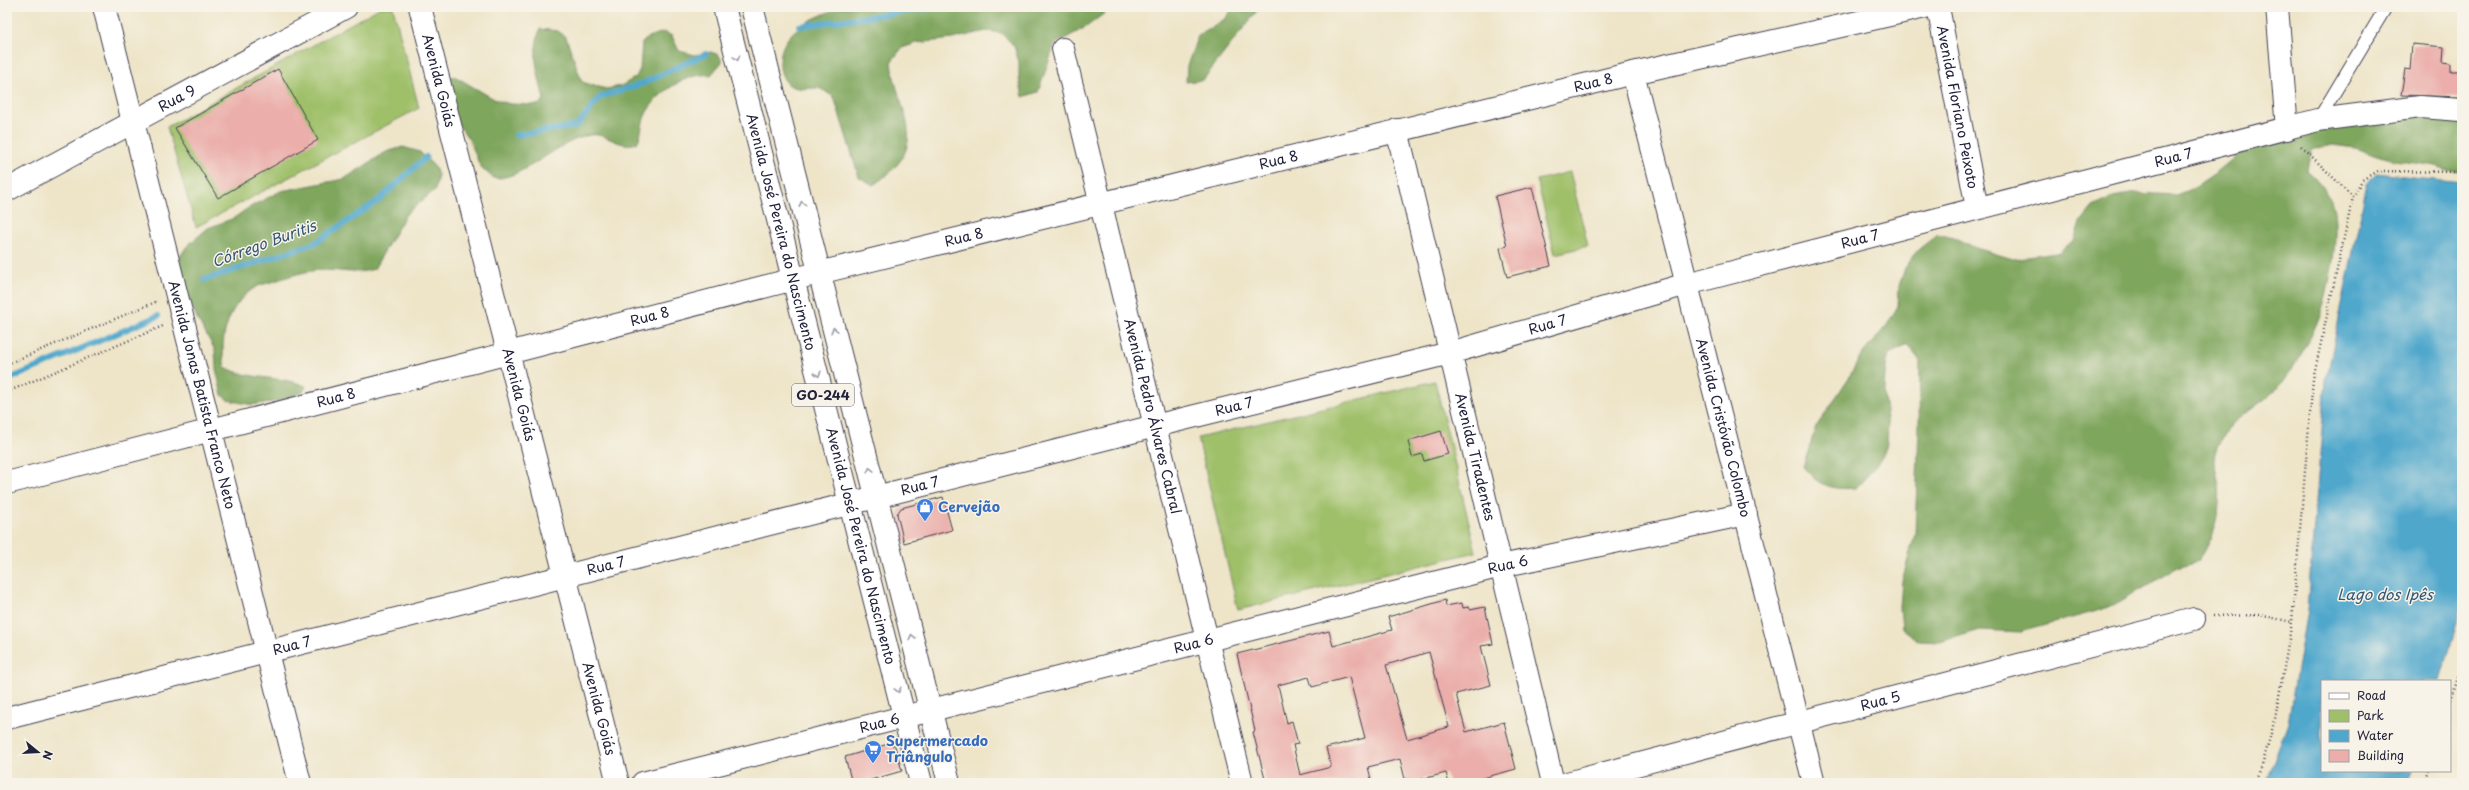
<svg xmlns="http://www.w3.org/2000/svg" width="2469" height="790" font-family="'Playpen Sans',sans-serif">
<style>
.green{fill:#9fc069;stroke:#607152}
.forest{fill:#7fa65d;stroke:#50644c}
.water{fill:#50a7cc;stroke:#396484}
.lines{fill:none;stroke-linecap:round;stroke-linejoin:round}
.stream{stroke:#50a7cc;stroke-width:6}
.building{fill:#ebaeaa;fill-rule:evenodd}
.lane-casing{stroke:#413f50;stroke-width:14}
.street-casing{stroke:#413f50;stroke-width:24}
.primary-casing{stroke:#413f50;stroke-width:24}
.path{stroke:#413f50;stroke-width:2.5;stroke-dasharray:1 3;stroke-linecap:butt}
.lane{stroke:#fff;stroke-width:12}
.street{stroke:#fff;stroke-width:22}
.primary{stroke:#fff;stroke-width:22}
.oneway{stroke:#9c9ca7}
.labels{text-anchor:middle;stroke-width:3;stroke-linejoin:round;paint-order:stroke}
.shield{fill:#f7f3e8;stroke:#62616f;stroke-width:1}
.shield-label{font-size:13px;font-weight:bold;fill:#22223b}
.street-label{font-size:14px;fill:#22223b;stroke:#f7f3e8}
.shop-label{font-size:14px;font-weight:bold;fill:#366cbe;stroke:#f7f3e8;text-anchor:start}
.water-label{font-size:15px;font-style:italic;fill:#345775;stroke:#f7f3e8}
</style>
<rect width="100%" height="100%" fill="#f7f3e8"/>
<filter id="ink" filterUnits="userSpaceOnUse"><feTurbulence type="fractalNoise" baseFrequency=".025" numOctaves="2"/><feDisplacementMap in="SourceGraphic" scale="8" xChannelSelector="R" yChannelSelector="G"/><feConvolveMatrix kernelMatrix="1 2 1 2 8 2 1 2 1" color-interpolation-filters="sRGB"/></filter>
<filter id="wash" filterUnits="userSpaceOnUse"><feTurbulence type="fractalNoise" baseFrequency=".012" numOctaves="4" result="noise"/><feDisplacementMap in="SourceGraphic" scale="16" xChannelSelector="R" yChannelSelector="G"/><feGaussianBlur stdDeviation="0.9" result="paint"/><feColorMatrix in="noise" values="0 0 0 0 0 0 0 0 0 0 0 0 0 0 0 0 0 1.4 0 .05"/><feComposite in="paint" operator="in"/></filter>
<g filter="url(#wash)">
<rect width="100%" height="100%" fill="#eee5c9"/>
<g class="green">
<path d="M 381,7 L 393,7 L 419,108 L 196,227 L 167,127 Z"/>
<path d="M 1570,172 L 1588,246 L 1555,254 L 1537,180 Z"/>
<path d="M 1435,381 L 1476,552 L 1238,610 L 1198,438 Z"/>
</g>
<g class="forest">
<path d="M 842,7 L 941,7 L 964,10 L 978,7 L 1113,7 L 1086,27 L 1055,44 L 1038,92 L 1023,97 L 1019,79 L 1019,62 L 1014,46 L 1002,33 L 986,31 L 952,39 L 917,43 L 902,48 L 891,62 C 898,115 935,145 873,185 L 859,177 L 834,97 C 830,95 825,91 821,89 C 811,86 798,92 788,84 C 782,78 779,69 780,62 C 780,29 816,17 842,7 Z"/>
<path d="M 1234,7 L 1260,7 L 1203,80 L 1186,82 L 1187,66 L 1198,35 L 1225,19 Z"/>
<path d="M 540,29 L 558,31 L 566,37 L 582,82 L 606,89 L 621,86 L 636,77 L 640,69 L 642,43 L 648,37 L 664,32 L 672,36 L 679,51 L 695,55 L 711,52 L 719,55 L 722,62 L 711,75 C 686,72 655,94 645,116 C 641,125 642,135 637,143 C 618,149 606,132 590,135 C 557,141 522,181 493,178 L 480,166 L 470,141 L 450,112 L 447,76 L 456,77 L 494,99 L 510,104 L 538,105 L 544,100 C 538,73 531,55 540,29 Z"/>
<path d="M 2462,108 L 2462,174 L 2435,166 L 2394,160 L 2355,148 L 2332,145 L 2311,150 L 2307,170 C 2317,179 2325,188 2331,200 C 2336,213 2335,227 2335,239 C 2332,292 2315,343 2280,385 C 2261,407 2231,416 2219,445 C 2211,463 2217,470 2219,487 C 2221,513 2213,539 2199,561 L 2178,567 L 2119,602 L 2101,610 L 2020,632 L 1980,630 L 1940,642 L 1919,641 L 1902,628 L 1900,607 L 1902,581 L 1915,534 L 1919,425 L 1920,361 L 1908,345 L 1889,354 C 1885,368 1884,381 1884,396 C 1886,416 1892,438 1882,457 C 1875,468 1865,478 1856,488 C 1830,490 1821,486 1803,467 L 1816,427 L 1850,376 L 1859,358 L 1887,325 L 1898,306 L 1899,286 L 1905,268 L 1919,249 L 1938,234 L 1957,239 L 1976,248 L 2013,259 L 2057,253 L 2074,241 L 2080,223 L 2093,207 L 2113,197 L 2136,193 L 2176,195 L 2196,187 L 2213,175 L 2246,148 L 2314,131 Z"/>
<path d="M 403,147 L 420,152 L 435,167 L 438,175 L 435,190 L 406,214 L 374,269 C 354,275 343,270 323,270 C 311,270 296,274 284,278 C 276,281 266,283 258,286 C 229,301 218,338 225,367 C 251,381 279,375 306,386 L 303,392 L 277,401 L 252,405 L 228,400 L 222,395 L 216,369 L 215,350 L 198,320 L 177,272 L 176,263 L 187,246 L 208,228 L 234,218 L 248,208 L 281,191 L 344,179 L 386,152 Z"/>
</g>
<path class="water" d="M 2376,173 L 2462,182 L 2462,606 L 2440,681 L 2322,681 L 2322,771 L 2412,771 L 2408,783 L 2266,783 L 2288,723 L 2307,610 L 2326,381 L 2367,184 Z"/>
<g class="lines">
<g class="stream">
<path d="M 800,26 L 938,7"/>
<path d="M 516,135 L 577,126 L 600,97 L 641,84 L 706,54"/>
<path d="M 204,280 L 315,243 L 379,200 L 426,157"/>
<path d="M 7,380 L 158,316"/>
</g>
</g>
<g id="blocks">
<g class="building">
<path d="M 2412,44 L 2444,47 L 2443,62 L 2451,63 L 2451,72 L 2462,72 L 2462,97 L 2401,95 L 2405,69 L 2410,70 Z"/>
<path d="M 278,69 L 318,140 L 218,198 L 175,128 Z"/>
<path d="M 1532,187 L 1551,266 L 1507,277 L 1500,248 L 1507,246 L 1495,196 Z"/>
<path d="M 1441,431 L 1448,454 L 1424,461 L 1422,454 L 1412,457 L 1408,441 Z"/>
<path d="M 943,497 L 952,530 L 904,543 L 897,514 L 901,508 Z"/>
<path d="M 1445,600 L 1446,606 L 1462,603 L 1463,608 L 1469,607 L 1470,610 L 1485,607 L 1493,644 L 1481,646 L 1491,685 L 1456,694 L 1466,732 L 1504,722 L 1516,769 L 1479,779 L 1480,783 L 1449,783 L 1446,773 L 1406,783 L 1400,759 L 1368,767 L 1372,783 L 1266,783 L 1253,732 L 1255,731 L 1237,654 L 1329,631 L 1333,646 L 1392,630 L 1388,617 ZM 1429,652 L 1449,727 L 1407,739 L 1386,665 ZM 1309,677 L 1312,687 L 1349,677 L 1365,738 L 1326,748 L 1331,767 L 1300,775 L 1293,745 L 1298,744 L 1292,721 L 1287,723 L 1278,685 Z"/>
<path d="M 888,744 L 895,746 L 902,771 L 860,783 L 852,783 L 845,757 Z"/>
</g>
</g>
</g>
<g filter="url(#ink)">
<use href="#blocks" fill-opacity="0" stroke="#413f50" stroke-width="1"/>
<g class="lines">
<defs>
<path id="lane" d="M 2318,120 L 2386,7"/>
<g id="street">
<path id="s1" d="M 104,7 L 300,783"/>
<path id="s2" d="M 420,7 L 618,783"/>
<path id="s3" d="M 1938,7 L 1977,208"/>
<path d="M 2277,7 L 2287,129"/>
<path id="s4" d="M 1063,49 L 1242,783"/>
<path id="s5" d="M 1633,73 L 1814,783"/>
<path id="s6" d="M 1397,130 L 1553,783"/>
<path id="s7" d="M 7,190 L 346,7"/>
<path id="s8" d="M 7,483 L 794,279 L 1633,73 L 1925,7"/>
<path id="s9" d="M 7,718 L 1155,426 L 1450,353 L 1687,284 L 2318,120 L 2420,107 L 2462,110"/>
<path id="s10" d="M 643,783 L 1501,566 L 1746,514"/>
<path id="s11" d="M 1567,783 L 2194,619"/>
</g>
<g id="primary">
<path id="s12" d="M 724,7 L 921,783"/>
<path d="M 752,7 L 949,783"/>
</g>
</defs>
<use href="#lane" class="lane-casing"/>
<use href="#street" class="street-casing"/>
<use href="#primary" class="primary-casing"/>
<g class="path">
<path d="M 2301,146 L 2353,197"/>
<path d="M 7,364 L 158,301"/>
<path d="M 7,392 L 163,326"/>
<path d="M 2214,616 L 2259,615 L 2292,622"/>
<path d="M 2450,701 L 2462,661"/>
<path d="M 2254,783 L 2262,766 L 2275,719 L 2292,622 L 2313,379 L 2353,197 L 2362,180 L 2377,171 L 2462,172"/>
<path d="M 2425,783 L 2429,771"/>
</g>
<use href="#lane" class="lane"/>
<use href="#street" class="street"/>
<use href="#primary" class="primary"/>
</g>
<defs><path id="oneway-chevron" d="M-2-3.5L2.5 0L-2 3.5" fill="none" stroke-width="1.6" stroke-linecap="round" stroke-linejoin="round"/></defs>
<g class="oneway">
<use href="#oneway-chevron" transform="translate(737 58) rotate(75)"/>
<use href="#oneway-chevron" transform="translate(802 204) rotate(-104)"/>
<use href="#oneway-chevron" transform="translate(834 330) rotate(-104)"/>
<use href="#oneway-chevron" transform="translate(818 374) rotate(76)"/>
<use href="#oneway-chevron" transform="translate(870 470) rotate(-104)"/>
<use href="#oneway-chevron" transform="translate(912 637) rotate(-104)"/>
<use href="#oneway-chevron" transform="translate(898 690) rotate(76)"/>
</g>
</g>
<defs>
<symbol id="shop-pin" viewBox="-11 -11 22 30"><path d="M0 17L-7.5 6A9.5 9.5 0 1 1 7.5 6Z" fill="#3f7fe0" stroke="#f7f3e8"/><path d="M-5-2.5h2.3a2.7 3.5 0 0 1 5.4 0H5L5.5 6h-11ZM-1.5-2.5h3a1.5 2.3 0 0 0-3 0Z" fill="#fff"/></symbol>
<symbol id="supermarket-pin" viewBox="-11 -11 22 30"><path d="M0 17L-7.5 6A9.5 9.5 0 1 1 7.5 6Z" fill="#3f7fe0" stroke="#f7f3e8"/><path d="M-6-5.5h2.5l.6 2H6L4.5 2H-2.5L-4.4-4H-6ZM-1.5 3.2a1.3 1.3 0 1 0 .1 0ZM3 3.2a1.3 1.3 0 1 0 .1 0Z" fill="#fff"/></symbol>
</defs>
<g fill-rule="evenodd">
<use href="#shop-pin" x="915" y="497" width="20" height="27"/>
<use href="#supermarket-pin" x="863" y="739" width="20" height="27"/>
</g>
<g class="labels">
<rect class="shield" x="792" y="384" width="62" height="22" rx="3"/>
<g class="shield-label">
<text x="823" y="400">GO-244</text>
</g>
<g class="street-label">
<text dy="5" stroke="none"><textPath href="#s2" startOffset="76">Avenida Goiás</textPath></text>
<text dy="5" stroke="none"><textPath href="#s8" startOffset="1636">Rua 8</textPath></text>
<text dy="5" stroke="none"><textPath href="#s7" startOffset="193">Rua 9</textPath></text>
<text dy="5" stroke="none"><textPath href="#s3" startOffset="102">Avenida Floriano Peixoto</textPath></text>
<text dy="5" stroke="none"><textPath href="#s9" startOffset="2238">Rua 7</textPath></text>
<text dy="5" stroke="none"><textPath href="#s8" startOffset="1312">Rua 8</textPath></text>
<text dy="5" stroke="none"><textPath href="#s12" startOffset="232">Avenida José Pereira do Nascimento</textPath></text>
<text dy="5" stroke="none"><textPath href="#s8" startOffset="988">Rua 8</textPath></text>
<text dy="5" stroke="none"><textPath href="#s9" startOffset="1914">Rua 7</textPath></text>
<text dy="5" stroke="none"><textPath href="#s8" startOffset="664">Rua 8</textPath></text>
<text dy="5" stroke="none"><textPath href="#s9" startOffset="1590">Rua 7</textPath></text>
<text dy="5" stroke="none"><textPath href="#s1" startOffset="400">Avenida Jonas Batista Franco Neto</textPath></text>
<text dy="5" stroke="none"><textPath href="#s2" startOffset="400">Avenida Goiás</textPath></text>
<text dy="5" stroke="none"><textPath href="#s8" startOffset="340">Rua 8</textPath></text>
<text dy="5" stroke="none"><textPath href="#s9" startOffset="1266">Rua 7</textPath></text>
<text dy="5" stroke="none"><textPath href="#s4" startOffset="378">Avenida Pedro Álvares Cabral</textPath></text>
<text dy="5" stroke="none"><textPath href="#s5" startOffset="366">Avenida Cristóvão Colombo</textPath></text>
<text dy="5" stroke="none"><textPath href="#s6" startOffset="336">Avenida Tiradentes</textPath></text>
<text dy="5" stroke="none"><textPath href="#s9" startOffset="942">Rua 7</textPath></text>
<text dy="5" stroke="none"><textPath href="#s12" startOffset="556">Avenida José Pereira do Nascimento</textPath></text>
<text dy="5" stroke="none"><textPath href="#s10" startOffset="892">Rua 6</textPath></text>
<text dy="5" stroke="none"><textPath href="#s9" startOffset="618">Rua 7</textPath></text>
<text dy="5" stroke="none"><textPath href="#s10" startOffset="568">Rua 6</textPath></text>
<text dy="5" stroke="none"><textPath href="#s9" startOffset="294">Rua 7</textPath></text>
<text dy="5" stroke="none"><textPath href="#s11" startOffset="324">Rua 5</textPath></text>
<text dy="5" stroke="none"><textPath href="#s2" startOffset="724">Avenida Goiás</textPath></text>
<text dy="5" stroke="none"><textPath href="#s10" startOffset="244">Rua 6</textPath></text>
</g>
<g class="shop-label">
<text x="938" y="512">Cervejão</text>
<text x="886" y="746">Supermercado<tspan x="886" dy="16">Triângulo</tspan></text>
</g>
<g class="water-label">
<text transform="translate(264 244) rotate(-20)" y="5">Córrego Buritis</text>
<text x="2385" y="600">Lago dos Ipês</text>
</g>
</g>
<rect width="2469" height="790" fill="none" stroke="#f7f3e8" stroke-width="24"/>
<rect x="2321" y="680" width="130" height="92" fill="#f7f3e8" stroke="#a29fa3"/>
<rect x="2329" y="693" width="20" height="6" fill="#ffffff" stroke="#a29fa3"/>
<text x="2357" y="700" font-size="12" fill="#22223b">Road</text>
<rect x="2329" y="710" width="20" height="12" fill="#9fc069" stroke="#a29fa3"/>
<text x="2357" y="720" font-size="12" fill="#22223b">Park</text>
<rect x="2329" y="730" width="20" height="12" fill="#50a7cc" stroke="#a29fa3"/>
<text x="2357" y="740" font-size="12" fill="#22223b">Water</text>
<rect x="2329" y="750" width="20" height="12" fill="#ebaeaa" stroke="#a29fa3"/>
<text x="2357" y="760" font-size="12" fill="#22223b">Building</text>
<g transform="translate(38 752) rotate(108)" stroke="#f7f3e8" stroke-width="3" paint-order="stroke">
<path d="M0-3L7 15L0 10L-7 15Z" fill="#22223b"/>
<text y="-6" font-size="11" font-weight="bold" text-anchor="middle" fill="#22223b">N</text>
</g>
</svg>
